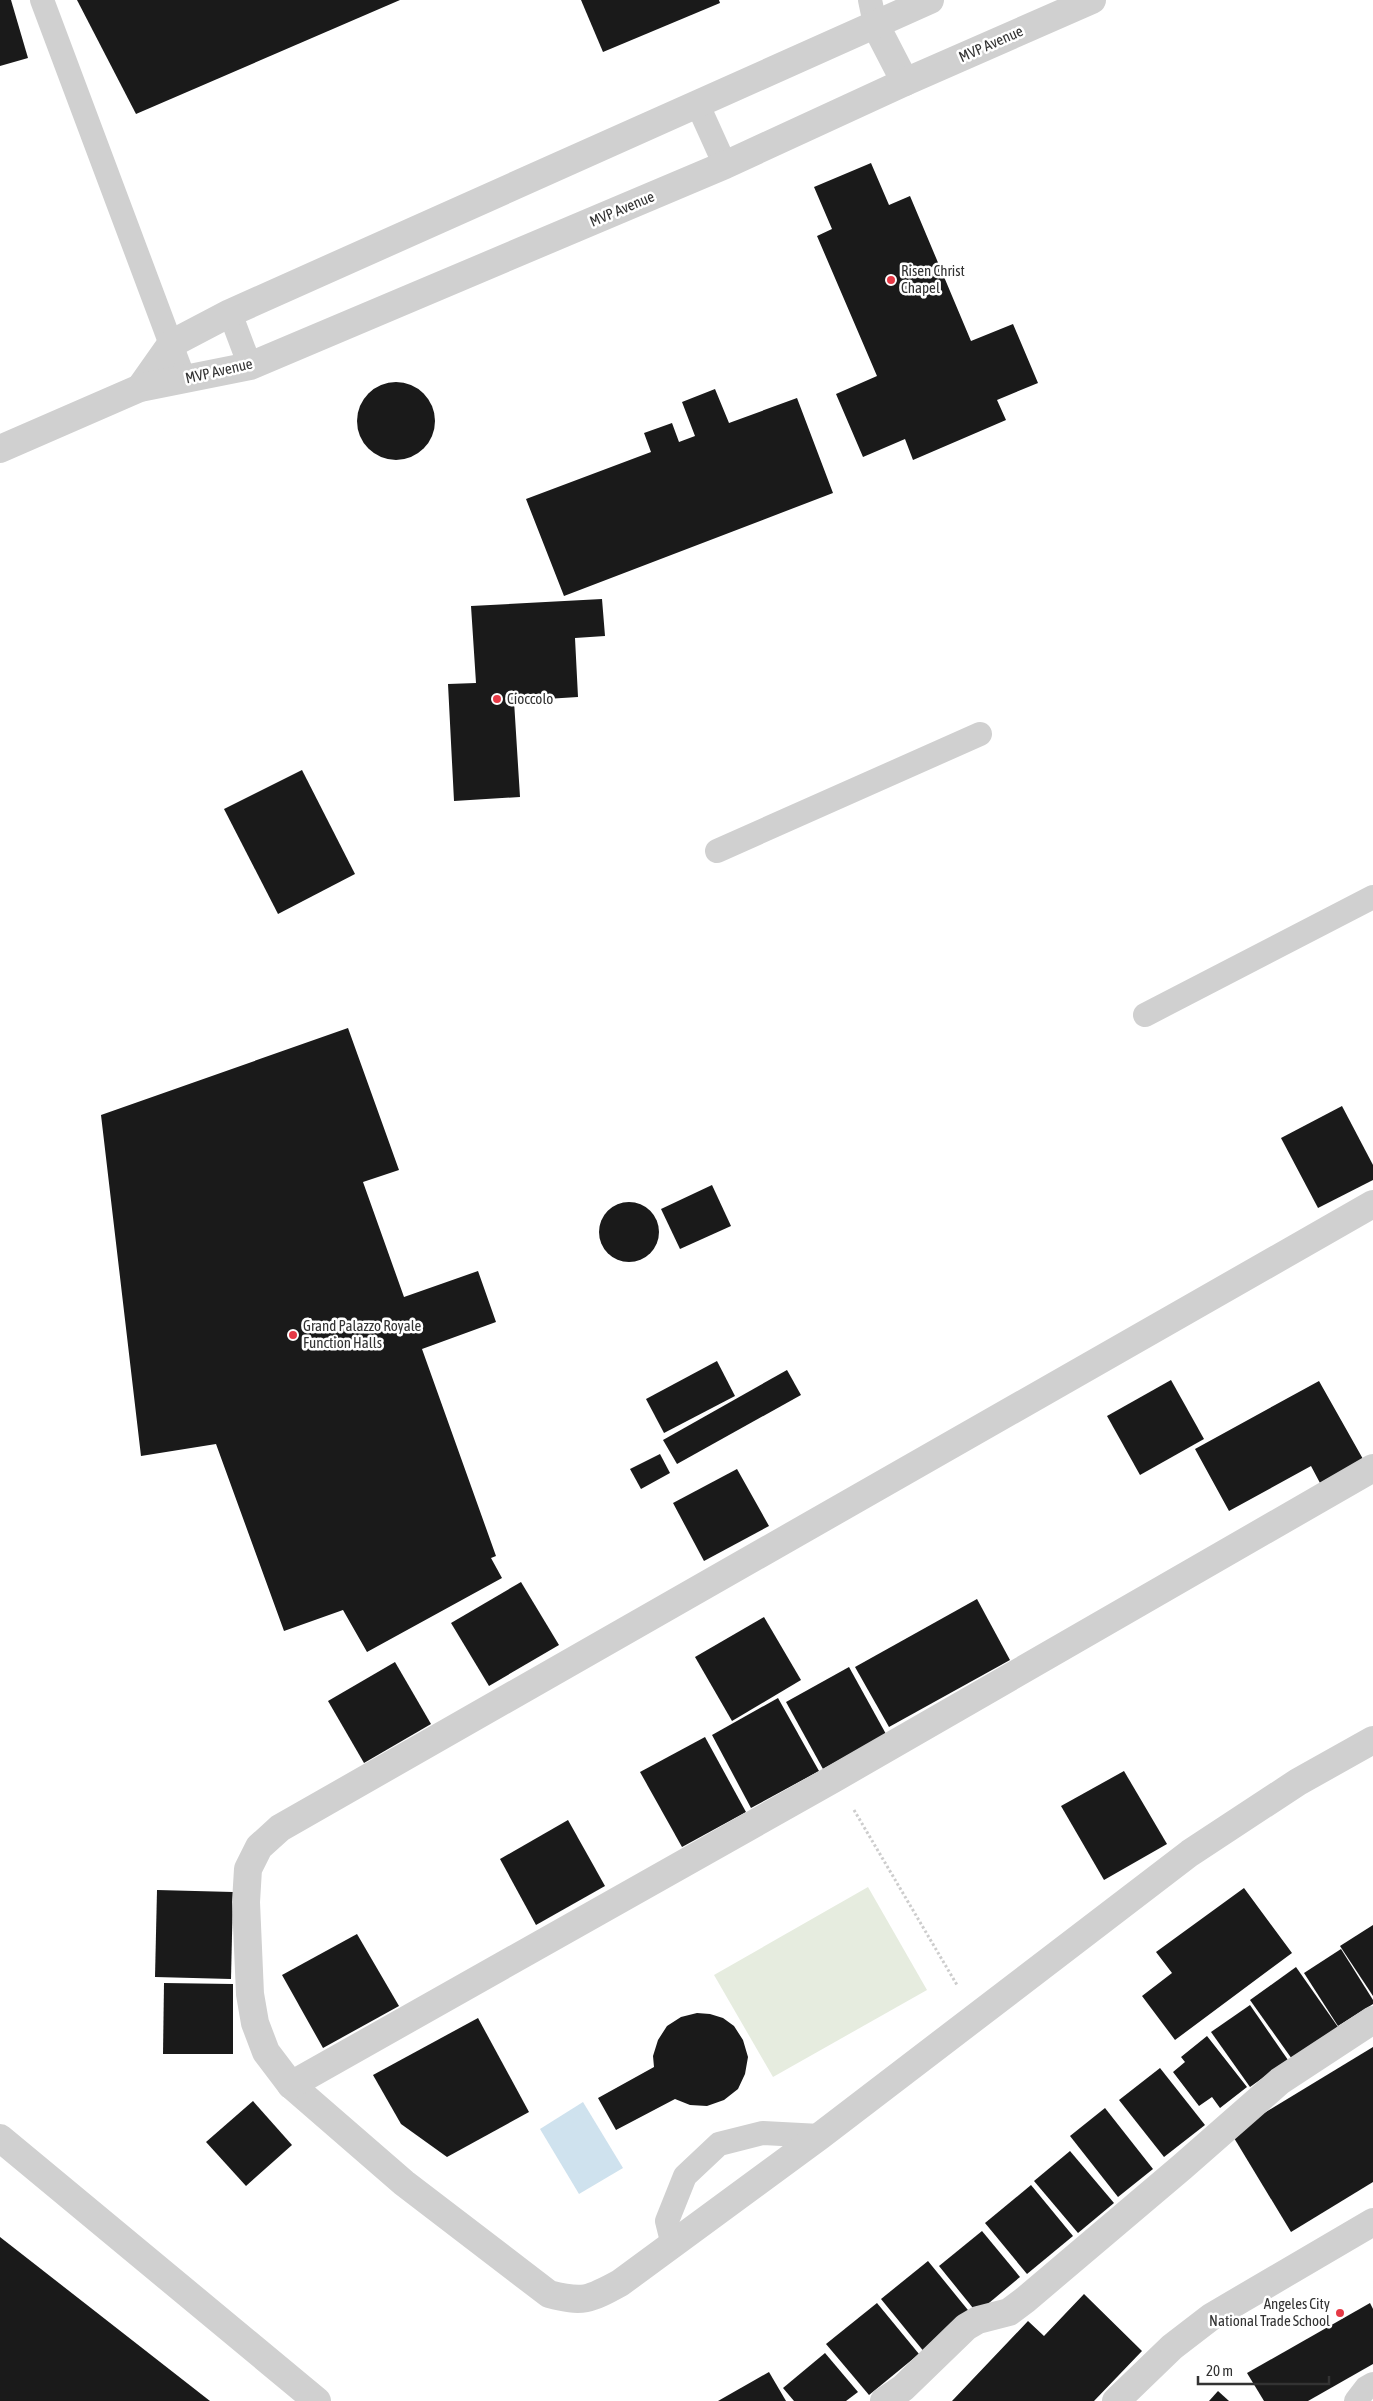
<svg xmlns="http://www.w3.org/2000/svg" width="1373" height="2401" font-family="'Asap Condensed',sans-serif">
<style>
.green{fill:#e6ecdf}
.water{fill:#cfe2ee}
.building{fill:#1a1a1a}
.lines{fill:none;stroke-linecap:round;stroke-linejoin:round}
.path{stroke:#cdcdcd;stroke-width:3;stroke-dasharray:2.5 2.5;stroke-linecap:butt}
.service{stroke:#d0d0d0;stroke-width:24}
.minor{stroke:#d0d0d0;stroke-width:28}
.poi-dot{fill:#e63946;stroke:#fff;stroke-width:2}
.labels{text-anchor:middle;stroke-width:5;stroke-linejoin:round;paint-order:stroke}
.street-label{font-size:15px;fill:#333;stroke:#fff}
.poi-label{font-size:15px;fill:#333;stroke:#fff;text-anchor:start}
</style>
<rect width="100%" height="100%" fill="#fff"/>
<path class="green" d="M 868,1887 L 927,1990 L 773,2077 L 714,1975 Z"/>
<path class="water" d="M 583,2102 L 623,2168 L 579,2194 L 540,2129 Z"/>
<g class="building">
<path d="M 0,0 L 11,0 L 28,58 L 0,66 Z"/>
<path d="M 77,0 L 400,0 L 136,114 Z"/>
<path d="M 581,0 L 719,0 L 720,3 L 603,52 Z"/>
<path d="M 871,163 L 889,205 L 910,196 L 971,341 L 1013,324 L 1038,383 L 997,400 L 1006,420 L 913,460 L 905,439 L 863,457 L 836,394 L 877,376 L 817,236 L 832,229 L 814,187 Z"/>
<circle cx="396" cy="421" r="39"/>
<path d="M 715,389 L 729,423 L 797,398 L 833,493 L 564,596 L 526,499 L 651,452 L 644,433 L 672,423 L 679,442 L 695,436 L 682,402 Z"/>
<path d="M 602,599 L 605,636 L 575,638 L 578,697 L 514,701 L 520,797 L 454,801 L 448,684 L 476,683 L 471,606 Z"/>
<path d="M 302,770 L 355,874 L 278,914 L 224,809 Z"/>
<path d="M 348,1028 L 399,1170 L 363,1182 L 404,1297 L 478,1271 L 496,1322 L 422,1349 L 496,1556 L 491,1558 L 502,1578 L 367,1652 L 343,1610 L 284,1631 L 216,1444 L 141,1456 L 101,1115 Z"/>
<path d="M 1342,1106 L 1373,1165 L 1373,1180 L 1318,1208 L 1281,1138 Z"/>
<path d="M 712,1185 L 731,1226 L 680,1249 L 661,1209 Z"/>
<circle cx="629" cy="1232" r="30"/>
<path d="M 717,1361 L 735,1396 L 664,1433 L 646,1399 Z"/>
<path d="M 787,1370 L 801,1395 L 677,1464 L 663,1440 Z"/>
<path d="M 1171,1380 L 1204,1439 L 1140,1475 L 1107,1416 Z"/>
<path d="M 1319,1381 L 1363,1459 L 1320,1483 L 1311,1466 L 1229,1511 L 1195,1449 Z"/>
<path d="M 660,1454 L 670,1473 L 641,1489 L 630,1469 Z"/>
<path d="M 737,1469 L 769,1526 L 704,1561 L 673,1503 Z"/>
<path d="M 521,1582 L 559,1645 L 489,1686 L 451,1623 Z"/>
<path d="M 977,1599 L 1010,1660 L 889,1727 L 855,1667 Z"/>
<path d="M 764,1617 L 801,1680 L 732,1721 L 695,1657 Z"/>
<path d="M 395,1662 L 431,1724 L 364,1763 L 328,1701 Z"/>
<path d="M 849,1667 L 886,1734 L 823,1769 L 786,1702 Z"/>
<path d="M 778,1698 L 819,1771 L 751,1808 L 712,1735 Z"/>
<path d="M 705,1737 L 746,1812 L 682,1847 L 640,1772 Z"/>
<path d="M 1124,1771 L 1167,1844 L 1104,1880 L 1061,1806 Z"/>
<path d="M 568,1820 L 605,1886 L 536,1925 L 500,1859 Z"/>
<path d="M 1244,1888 L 1292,1953 L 1175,2040 L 1142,1996 L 1172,1973 L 1156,1952 Z"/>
<path d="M 157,1890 L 233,1892 L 231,1979 L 155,1977 Z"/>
<path d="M 1373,1925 L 1373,1996 L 1340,1946 Z"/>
<path d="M 357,1934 L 399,2006 L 323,2048 L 282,1975 Z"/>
<path d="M 1341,1949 L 1373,2000 L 1373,2004 L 1338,2026 L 1304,1973 Z"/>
<path d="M 1296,1967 L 1338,2027 L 1292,2059 L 1250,2000 Z"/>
<path d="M 164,1983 L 233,1984 L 233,2054 L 163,2054 Z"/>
<path d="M 1250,2005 L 1288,2060 L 1250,2087 L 1211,2032 Z"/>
<path d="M 697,2013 L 710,2014 L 723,2018 L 734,2026 L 743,2040 L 748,2057 L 745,2074 L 738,2089 L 724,2100 L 707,2106 L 690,2105 L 675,2099 L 616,2130 L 598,2098 L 654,2067 L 653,2056 L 658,2040 L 667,2026 L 681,2017 Z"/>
<path d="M 478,2018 L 529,2112 L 447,2157 L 401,2124 L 373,2075 Z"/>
<path d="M 1207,2036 L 1247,2087 L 1220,2108 L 1212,2097 L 1199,2106 L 1173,2072 L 1185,2062 L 1181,2057 Z"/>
<path d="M 1373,2047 L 1373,2182 L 1291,2232 L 1231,2133 Z"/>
<path d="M 1160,2068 L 1205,2125 L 1164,2157 L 1119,2100 Z"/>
<path d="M 253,2101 L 292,2145 L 246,2186 L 206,2142 Z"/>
<path d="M 1105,2108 L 1153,2169 L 1118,2197 L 1070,2136 Z"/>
<path d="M 1070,2151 L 1114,2203 L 1078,2233 L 1034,2181 Z"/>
<path d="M 1031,2185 L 1073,2236 L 1027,2274 L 985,2223 Z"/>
<path d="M 982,2231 L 1020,2277 L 977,2313 L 939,2266 Z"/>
<path d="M 0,2237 L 210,2401 L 0,2401 Z"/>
<path d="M 928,2261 L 972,2315 L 925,2353 L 881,2299 Z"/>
<path d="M 1084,2294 L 1142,2351 L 1094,2401 L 952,2401 L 1028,2321 L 1044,2336 Z"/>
<path d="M 877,2303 L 919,2354 L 869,2395 L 826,2344 Z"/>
<path d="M 1370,2303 L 1373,2309 L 1373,2364 L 1308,2401 L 1264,2401 L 1247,2373 Z"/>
<path d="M 825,2353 L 858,2392 L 846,2401 L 794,2401 L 783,2388 Z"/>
<path d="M 769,2372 L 786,2401 L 718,2401 Z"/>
<path d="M 1218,2391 L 1229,2401 L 1209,2401 Z"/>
</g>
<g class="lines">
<path class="path" d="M 854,1810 L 957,1985"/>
<g class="service">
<path d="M 42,0 L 184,379"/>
<path d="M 870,0 L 875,24"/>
<path d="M 697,103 L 725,165"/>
<path d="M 230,313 L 250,366"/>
<path d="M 717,851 L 980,734"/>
<path d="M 1145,1015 L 1373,897"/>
<path d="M 673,2245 L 667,2221 L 685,2176 L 719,2144 L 763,2133 L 820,2136"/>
<path d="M 1356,2401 L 1366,2388 L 1373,2384"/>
</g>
<g class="minor">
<path d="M 875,24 L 905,82"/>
<path d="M 140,388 L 171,344 L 230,313 L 930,0"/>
<path d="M 0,449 L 140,388 L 250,366 L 725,165 L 905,82 L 1092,0"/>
<path d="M 1373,1204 L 280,1828 L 259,1847 L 248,1869 L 246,1902 L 250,1994 L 255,2023 L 266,2052 L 291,2085 L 404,2183 L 549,2294 C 583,2303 589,2300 620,2283 L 820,2136 L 1190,1853 L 1298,1782 L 1373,1740"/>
<path d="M 291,2085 L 835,1778 L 1373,1468"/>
<path d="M 0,2138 L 317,2401"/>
<path d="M 884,2401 L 903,2388 L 966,2327 L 978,2320 L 1009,2312 L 1025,2300 L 1182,2167 L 1280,2081 L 1373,2020"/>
<path d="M 1116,2401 L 1172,2347 L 1211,2317 L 1373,2222"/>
</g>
</g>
<g class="poi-dot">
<circle cx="891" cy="280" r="5"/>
<circle cx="497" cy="699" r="5"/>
<circle cx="293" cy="1335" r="5"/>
<circle cx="1340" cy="2313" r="5"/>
</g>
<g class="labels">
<g class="street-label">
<text transform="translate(991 44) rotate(-24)" y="5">MVP Avenue</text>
<text transform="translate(622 209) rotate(-23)" y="5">MVP Avenue</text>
<text transform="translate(219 371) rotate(-13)" y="5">MVP Avenue</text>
</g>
<g class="poi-label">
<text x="901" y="276">Risen Christ<tspan x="901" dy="17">Chapel</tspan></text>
<text x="507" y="704">Cioccolo</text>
<text x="303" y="1331">Grand Palazzo Royale<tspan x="303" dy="17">Function Halls</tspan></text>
<text x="1330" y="2309" text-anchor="end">Angeles City<tspan x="1330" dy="17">National Trade School</tspan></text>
</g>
</g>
<path d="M1198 2376v8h131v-8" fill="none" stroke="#333333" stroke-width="2.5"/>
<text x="1206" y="2376" font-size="15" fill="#333333" stroke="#ffffff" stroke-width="4" paint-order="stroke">20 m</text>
</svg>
